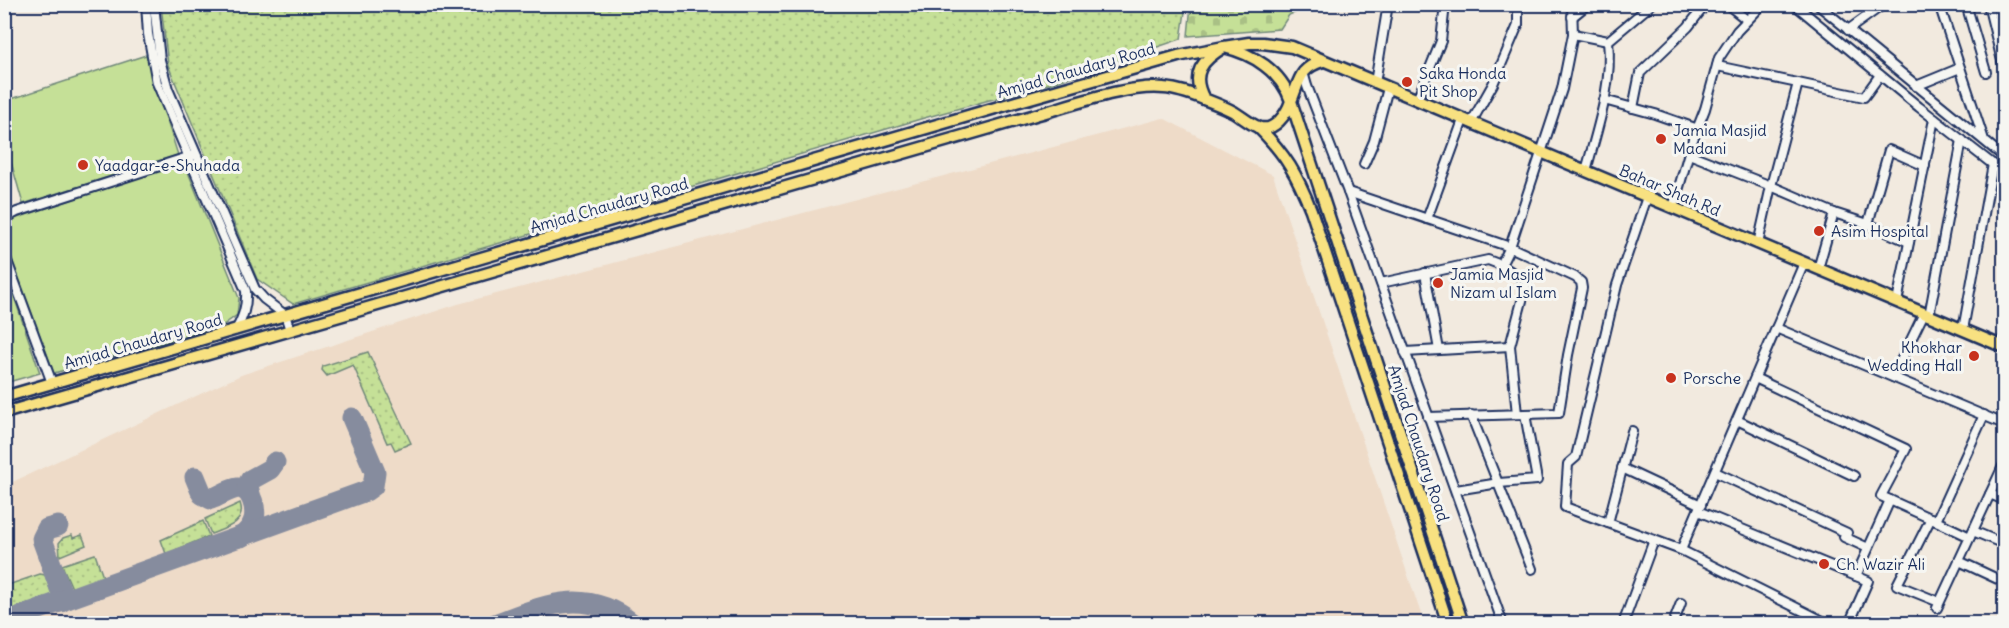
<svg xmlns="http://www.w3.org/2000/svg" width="2009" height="628" font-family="Delius,sans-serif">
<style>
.built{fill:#eedbc8}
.grass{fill:url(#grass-dots);stroke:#70887a;stroke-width:1.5}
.cemetery{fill:url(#cemetery-stones);stroke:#70887a;stroke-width:1.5}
.park{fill:#c5e097;stroke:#70887a;stroke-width:1.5}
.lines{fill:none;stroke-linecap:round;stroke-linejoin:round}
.taxiway{stroke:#868c9e;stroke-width:21}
.minor-casing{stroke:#1b2f5e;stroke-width:12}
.major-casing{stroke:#1b2f5e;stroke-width:15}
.minor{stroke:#f6f6f2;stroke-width:8}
.major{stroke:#f8e181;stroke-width:10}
.poi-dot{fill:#c8321e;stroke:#f6f6f2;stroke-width:2}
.labels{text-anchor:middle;stroke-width:6;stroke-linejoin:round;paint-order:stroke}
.street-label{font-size:16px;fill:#1b2f5e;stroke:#f6f6f2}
.poi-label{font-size:16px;fill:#1b2f5e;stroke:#f6f6f2;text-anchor:start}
</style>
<defs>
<pattern id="grass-dots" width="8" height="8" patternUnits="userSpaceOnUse" patternTransform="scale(1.5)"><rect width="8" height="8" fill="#c5e097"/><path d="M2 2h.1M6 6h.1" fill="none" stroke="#a9c085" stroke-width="1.8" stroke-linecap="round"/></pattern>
<pattern id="cemetery-stones" width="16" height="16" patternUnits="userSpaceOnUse" patternTransform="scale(1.5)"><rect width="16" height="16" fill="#c5e097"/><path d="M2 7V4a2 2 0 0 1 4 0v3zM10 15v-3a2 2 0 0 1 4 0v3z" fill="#a9c085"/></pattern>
</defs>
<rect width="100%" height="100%" fill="#f2eadf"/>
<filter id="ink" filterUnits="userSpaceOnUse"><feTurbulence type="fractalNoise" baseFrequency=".0167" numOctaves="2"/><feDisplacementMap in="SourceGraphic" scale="12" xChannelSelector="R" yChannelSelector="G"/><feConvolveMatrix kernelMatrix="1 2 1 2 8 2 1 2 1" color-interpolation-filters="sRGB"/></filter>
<g filter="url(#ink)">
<path class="built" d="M 1163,118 L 1273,175 L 1424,623 L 5,623 L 4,486 L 241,375 L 458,304 Z"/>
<g class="grass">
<path d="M 161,5 L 161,4 L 1186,5 L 1181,39 L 1055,82 L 924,118 L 293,304 L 257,279 L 168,65 Z"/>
<path d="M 368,352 L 411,443 L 395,450 L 391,442 L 387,443 L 353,365 L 327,376 L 322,370 L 323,366 Z"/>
<path d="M 240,503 C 247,523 226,528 211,534 L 205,519 Z"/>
<path d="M 203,521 L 209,536 L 166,554 L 161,540 Z"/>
<path d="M 72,535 L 73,538 L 82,535 L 86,545 L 60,556 L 59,543 L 63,538 Z"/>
<path d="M 95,554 L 103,577 L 75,588 L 72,588 L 62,565 Z"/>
<path d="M 40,574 L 45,575 L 52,594 L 49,598 L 5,613 L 5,586 Z"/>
</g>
<path class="cemetery" d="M 1191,5 L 1191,4 L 1314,5 L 1289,15 L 1280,29 L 1188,36 Z"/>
<g class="park">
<path d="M 146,55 L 178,155 L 23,204 L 5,141 L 5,101 Z"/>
<path d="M 184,162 L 239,298 L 237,315 L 222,326 L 54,373 L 5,240 L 5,222 Z"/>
<path d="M 5,270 L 40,373 L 5,383 L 4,383 Z"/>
</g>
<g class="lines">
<g class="taxiway">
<path d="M 195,477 L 202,494 L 211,499 C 220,496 229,489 238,488 C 252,488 258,512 253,522 C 251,528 246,533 241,537"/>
<path d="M 250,494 L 248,487 L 250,480 L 270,469 L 275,462"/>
<path d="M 58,526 L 47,529 L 42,539 L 62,594 L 61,602"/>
<path d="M 4,622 L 366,491 L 373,486 L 375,472 L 352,418"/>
<path d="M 495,624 C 546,605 585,586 633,624"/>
</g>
<defs>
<g id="minor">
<path d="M 146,4 L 148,34 L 157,83 L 246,291 C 247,306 243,317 236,330"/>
<path d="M 154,4 L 160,60 L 168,89 L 255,289 L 264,299 L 285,315 L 290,330"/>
<path d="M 1727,4 L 1747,20"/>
<path d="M 1794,4 L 1919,107 L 2004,173"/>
<path d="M 1817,4 L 2004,157"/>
<path d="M 1939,4 L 1984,140"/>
<path d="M 1966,4 L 1986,72"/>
<path d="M 1988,4 L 2004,69"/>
<path d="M 1572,17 L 1588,4"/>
<path d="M 1848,30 L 1884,4"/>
<path d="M 1573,34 L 1608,41 L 1652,4"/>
<path d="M 1717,66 L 1864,97 L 1880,75"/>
<path d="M 1303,72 L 1307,86 L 1348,192 L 1503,624"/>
<path d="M 1375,83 L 1388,4"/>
<path d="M 1916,86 L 1960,68"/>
<path d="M 1417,100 L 1441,41 L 1445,4"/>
<path d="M 1604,100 L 1655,114 L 1698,129"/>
<path d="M 1633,108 L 1640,73 L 1688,27 L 1706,4"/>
<path d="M 1471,123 L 1493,84 L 1518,25 L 1518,4"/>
<path d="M 1689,154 L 1771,186 L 1798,83"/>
<path d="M 1364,164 L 1374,141 L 1388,88"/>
<path d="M 1586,171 C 1597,129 1613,85 1608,41"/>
<path d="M 1348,192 L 1510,247 L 1562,89 L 1573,34 L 1572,4"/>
<path d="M 1647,197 L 1617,285 L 1576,457 L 1568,464 L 1565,507 L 1681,550 L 1804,263"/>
<path d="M 1673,208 L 1692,142 L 1705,109 L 1719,58 L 1737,31 L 1763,4"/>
<path d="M 1834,213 L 1868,224 L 1909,242"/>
<path d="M 4,219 L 17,212 L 191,156"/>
<path d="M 1427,219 L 1463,120"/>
<path d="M 1868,224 L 1889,150 L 1925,166"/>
<path d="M 1758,244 L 1771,186 L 1834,213 L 1818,269"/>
<path d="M 4,253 L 52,383"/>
<path d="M 1425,273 L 1439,350"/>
<path d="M 1381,283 L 1488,260 L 1501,265"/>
<path d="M 1897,302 L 1934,119"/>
<path d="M 1929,316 L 1962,140"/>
<path d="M 1776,328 L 2004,424"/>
<path d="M 1963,330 L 1993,164"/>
<path d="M 2003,347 L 2004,335"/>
<path d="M 1405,352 L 1510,346"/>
<path d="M 1893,377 L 1924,313"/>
<path d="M 1755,378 L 1906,449 L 1881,496 L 1936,521"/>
<path d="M 1471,415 L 1532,569"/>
<path d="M 1428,417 L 1559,413 L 1568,355 L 1582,288 L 1581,282 L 1575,277 L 1510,247 L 1501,265 L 1527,282 L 1510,346 L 1517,414"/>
<path d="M 1737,420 L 1854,476"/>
<path d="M 1622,468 L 1701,505"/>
<path d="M 1715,472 L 1847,533 L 1844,537 L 1868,548"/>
<path d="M 1456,490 L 1499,483 L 1537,480 L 1525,414"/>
<path d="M 1990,494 L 2004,500"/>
<path d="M 1698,511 L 1856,576 L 1890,500"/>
<path d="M 1931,518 L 1897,585 L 1939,602"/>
<path d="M 1608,523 L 1632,431"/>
<path d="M 1973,531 L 2004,544"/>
<path d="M 1970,537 L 1936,521 L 1984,415"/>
<path d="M 1681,550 L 1829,624"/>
<path d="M 1959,561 L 2004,582"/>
<path d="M 1937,608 L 2004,464"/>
<path d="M 1623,624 L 1654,540"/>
<path d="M 1673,624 L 1681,603"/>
<path d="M 1849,624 L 1868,581 L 1856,576"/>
</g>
<g id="major">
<path d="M 1224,47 C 1253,54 1281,71 1291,101 C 1287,113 1274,134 1258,127 C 1250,124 1242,117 1234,112 C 1225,107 1214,103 1204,99 C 1190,74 1202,60 1224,47 Z"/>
<path d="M 1323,61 C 1299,68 1300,80 1291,101 L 1463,624"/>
<path d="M 1259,128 C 1286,155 1297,175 1311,210 L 1448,624"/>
<path d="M 4,397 L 1016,102 L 1178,56 L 1224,47 L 1249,43 L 1263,43 L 1292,47 L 2004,347"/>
<path d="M 4,413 L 1032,116 C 1069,106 1128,84 1164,88 C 1178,89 1191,94 1204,99"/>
</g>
</defs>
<use href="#minor" class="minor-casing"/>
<use href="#major" class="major-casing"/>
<use href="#minor" class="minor"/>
<use href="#major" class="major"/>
</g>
</g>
<g class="poi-dot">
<circle cx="1407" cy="82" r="6"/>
<circle cx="1661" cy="139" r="6"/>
<circle cx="83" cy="165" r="6"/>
<circle cx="1819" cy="231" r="6"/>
<circle cx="1438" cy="283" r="6"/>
<circle cx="1974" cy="356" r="6"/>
<circle cx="1671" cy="378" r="6"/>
<circle cx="1824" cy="564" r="6"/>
</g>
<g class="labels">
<g class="street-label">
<text transform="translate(1076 70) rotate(-16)" y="6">Amjad Chaudary Road</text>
<text transform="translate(1670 190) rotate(23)" y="6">Bahar Shah Rd</text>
<text transform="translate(609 205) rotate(-16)" y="6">Amjad Chaudary Road</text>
<text transform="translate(143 341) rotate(-16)" y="6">Amjad Chaudary Road</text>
<text transform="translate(1419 443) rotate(72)" y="6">Amjad Chaudary Road</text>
</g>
<g class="poi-label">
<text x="1419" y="79">Saka Honda<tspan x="1419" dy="18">Pit Shop</tspan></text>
<text x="1673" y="136">Jamia Masjid<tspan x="1673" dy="18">Madani</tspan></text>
<text x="95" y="171">Yaadgar-e-Shuhada</text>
<text x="1831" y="237">Asim Hospital</text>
<text x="1450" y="280">Jamia Masjid<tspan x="1450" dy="18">Nizam ul Islam</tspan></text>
<text x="1962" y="353" text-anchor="end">Khokhar<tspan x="1962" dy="18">Wedding Hall</tspan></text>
<text x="1683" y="384">Porsche</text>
<text x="1836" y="570">Ch. Wazir Ali</text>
</g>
</g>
<rect width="2009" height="628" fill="none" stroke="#f6f6f2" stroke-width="24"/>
<rect x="12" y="12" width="1985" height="604" fill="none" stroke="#1b2f5e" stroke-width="2" filter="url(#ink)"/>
</svg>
